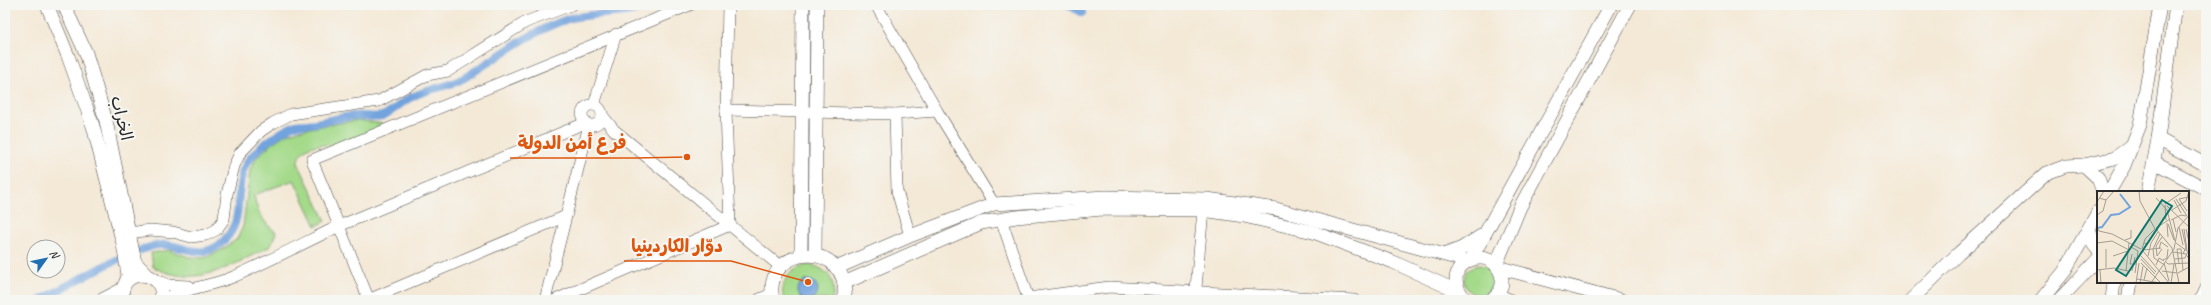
<svg xmlns="http://www.w3.org/2000/svg" width="2211" height="305" font-family="Caveat,'Playpen Sans Arabic',sans-serif">
<style>
.green{fill:#a4da8a;stroke:#68825a}
.water{fill:#72a3dd;stroke:#4e6784}
.lines{fill:none;stroke-linecap:round;stroke-linejoin:round}
.canal{stroke:#72a3dd;stroke-width:8}
.minor-casing{stroke:#494845;stroke-width:12}
.major-casing{stroke:#494845;stroke-width:14}
.minor{stroke:#fff;stroke-width:11}
.major{stroke:#fff;stroke-width:13}
.labels{text-anchor:middle;stroke-width:4;stroke-linejoin:round;paint-order:stroke}
.street-label{font-size:17px;fill:#2b2b2b;stroke:#f6f6f2}
.inset-river{fill:none;stroke:#72a3dd;stroke-width:2}
.inset-road{fill:none;stroke:#a49d92;stroke-width:1}
.view{fill:#0f766e;fill-opacity:0.15;stroke:#0f766e;stroke-width:2}
.inset-edge{fill:none;stroke:#2b2b2b;stroke-width:2}
.leader{fill:none;stroke:#df570e;stroke-width:1.5}
.callout-dot{fill:#df570e;stroke:#f6f6f2;stroke-width:1.5}
.callout-label{font-size:18px;text-anchor:middle;font-weight:bold;fill:#df570e;stroke:#f6f6f2;stroke-width:4;stroke-linejoin:round;paint-order:stroke}
</style>
<rect width="100%" height="100%" fill="#f6f6f2"/>
<filter id="ink" filterUnits="userSpaceOnUse"><feTurbulence type="fractalNoise" baseFrequency=".025" numOctaves="2"/><feDisplacementMap in="SourceGraphic" scale="8" xChannelSelector="R" yChannelSelector="G"/><feConvolveMatrix kernelMatrix="1 2 1 2 8 2 1 2 1" color-interpolation-filters="sRGB"/></filter>
<filter id="wash" filterUnits="userSpaceOnUse"><feTurbulence type="fractalNoise" baseFrequency=".012" numOctaves="4" result="noise"/><feDisplacementMap in="SourceGraphic" scale="16" xChannelSelector="R" yChannelSelector="G"/><feGaussianBlur stdDeviation="0.9" result="paint"/><feColorMatrix in="noise" values="0 0 0 0 0 0 0 0 0 0 0 0 0 0 0 0 0 1.4 0 .05"/><feComposite in="paint" operator="in"/></filter>
<g filter="url(#wash)">
<rect width="100%" height="100%" fill="#f4e9d7"/>
<g class="green">
<path d="M 358,120 L 384,124 L 383,127 C 370,133 351,144 337,147 C 333,148 329,145 325,145 C 312,144 298,150 298,163 L 326,221 L 316,226 L 294,180 L 254,195 C 257,211 262,222 276,232 L 271,246 C 231,265 198,290 153,267 L 151,253 L 169,250 L 189,257 L 205,258 L 221,250 L 237,239 L 243,226 L 250,170 L 256,158 L 271,144 L 286,134 L 299,130 Z"/>
<path d="M 809,265 C 827,267 838,282 832,300 L 801,298 L 803,300 L 784,300 C 778,282 791,267 809,265 Z"/>
<circle cx="1479" cy="280" r="15"/>
</g>
<circle class="water" cx="808" cy="290" r="10"/>
<g class="lines">
<g class="canal">
<path d="M 1069,5 L 1082,13"/>
<path d="M 41,300 C 77,281 113,258 153,246 C 177,239 196,262 219,245 C 247,223 233,196 244,168 C 250,152 278,133 293,126 C 297,124 302,124 307,124 C 323,123 338,117 354,116 C 362,115 374,118 382,116 C 393,112 400,103 410,98 C 427,88 447,88 464,78 C 497,58 528,33 565,20 C 587,12 632,16 646,5"/>
</g>
</g>
</g>
<g filter="url(#ink)">
<g class="lines">
<defs>
<g id="minor">
<path d="M 876,5 L 937,111 L 994,204"/>
<circle cx="592" cy="115" r="10"/>
<path d="M 594,105 L 616,34"/>
<path d="M 726,110 L 895,114 L 937,111"/>
<path d="M 895,114 L 897,191 L 910,236"/>
<path d="M 602,115 L 614,130 L 781,267"/>
<path d="M 1001,219 L 1028,298 L 1109,287 L 1354,300"/>
<path d="M 130,233 L 150,230 L 173,232 L 191,237 L 206,235 L 216,230 L 224,219 L 227,194 L 234,166 L 240,153 L 261,131 L 273,123 L 291,114 L 379,101 L 427,75 L 448,71 L 526,22 L 571,5"/>
<path d="M 154,279 L 169,285 L 189,286"/>
<path d="M 1195,299 L 1203,210"/>
<path d="M 163,300 C 180,289 212,286 233,277 C 269,261 304,243 339,226 L 312,160 L 690,5"/>
<path d="M 368,300 L 566,216"/>
<path d="M 369,300 L 339,226 L 585,123"/>
<path d="M 545,300 L 589,125"/>
<path d="M 555,300 L 730,225 L 726,110 L 728,5"/>
<path d="M 2200,300 L 2206,287"/>
</g>
<g id="major">
<path d="M 47,5 L 68,56 L 93,126 L 123,244 L 128,275 L 126,282"/>
<path d="M 64,5 L 86,53 L 106,121 L 135,262 L 148,276"/>
<path d="M 2158,139 L 2206,165"/>
<path d="M 2154,162 L 2206,189"/>
<path d="M 2084,165 L 2098,178 L 2103,192"/>
<path d="M 2109,192 L 2124,166 L 2140,125 L 2160,5"/>
<path d="M 2148,192 L 2158,139 L 2176,5"/>
<path d="M 2089,229 L 2094,245 L 2098,250"/>
<path d="M 1446,254 L 1462,248 L 1481,236"/>
<path d="M 801,255 L 803,5"/>
<path d="M 815,255 L 817,5"/>
<path d="M 1471,259 L 1611,5"/>
<path d="M 1496,265 L 1520,207 L 1630,5"/>
<path d="M 1497,267 L 1621,300"/>
<path d="M 836,268 L 910,236 L 994,204 L 1105,197 L 1207,199 L 1276,209 L 1467,261"/>
<path d="M 844,283 L 981,223 L 1016,217 L 1102,209 L 1203,210 L 1244,216 L 1313,232 L 1393,262 L 1459,292"/>
<path d="M 1497,295 L 1509,300"/>
<path d="M 102,300 L 123,289"/>
<path d="M 123,300 C 116,267 167,267 161,300"/>
<path d="M 760,300 L 772,295"/>
<path d="M 773,300 C 761,243 853,238 844,300"/>
<path d="M 1466,300 C 1432,264 1496,238 1502,279 C 1503,287 1498,295 1492,300"/>
<path d="M 1911,300 L 1958,254 L 2047,173 L 2066,166 L 2084,165 L 2115,158 L 2131,146"/>
<path d="M 2041,300 L 2064,272 L 2098,212"/>
<path d="M 2059,300 L 2098,259"/>
<path d="M 2112,300 L 2114,282"/>
<path d="M 2128,300 L 2131,282"/>
</g>
</defs>
<use href="#minor" class="minor-casing"/>
<use href="#major" class="major-casing"/>
<use href="#minor" class="minor"/>
<use href="#major" class="major"/>
</g>
</g>
<g class="labels">
<g class="street-label">
<text transform="translate(122 118) rotate(76)" y="6">الخراب</text>
</g>
</g>
<g transform="translate(2097 191)">
<rect width="92" height="92" fill="#f4e9d7"/>
<path class="inset-river" d="M 0,37 L 5,36 L 14,24 L 22,23 L 33,16 L 23,3"/>
<path class="inset-road" d="M 42,0 L 43,10 L 58,38M 59,7 L 70,19 L 78,50M 79,8 L 90,25M 9,9 L 17,0M 77,9 L 84,22M 0,11 L 7,0M 68,13 L 84,2M 68,14 L 69,29M 70,15 L 92,36M 75,19 L 89,10 L 92,0M 90,20 L 82,8 L 92,6M 0,24 L 6,20 L 9,9 L 2,7M 76,28 L 79,41M 74,29 L 84,24 L 89,25M 70,32 L 71,46M 71,33 L 77,49M 0,36 L 2,40 L 15,43 L 44,58M 82,36 L 86,54M 59,37 L 73,28M 59,38 L 75,57 L 82,92M 85,38 L 89,56 L 86,63M 87,38 L 90,60M 89,38 L 92,51M 63,43 L 56,58 L 57,67 L 66,73M 65,46 L 59,55 L 60,65 L 65,58M 28,49 L 34,47 L 34,39M 0,52 L 15,50 L 32,59M 47,52 L 50,53 L 59,39M 79,52 L 90,60M 34,56 L 41,60 L 38,82M 9,58 L 9,77M 45,58 L 48,48 L 58,38M 62,58 L 64,51 L 71,56M 84,58 L 86,79M 46,59 L 64,57M 46,60 L 72,92M 76,61 L 89,63 L 92,68M 35,63 L 33,73 L 40,73M 16,65 L 31,60M 44,65 L 59,81M 51,65 L 54,52 L 61,41M 44,68 L 58,83M 78,68 L 88,67 L 92,58M 66,69 L 70,67 L 71,58M 68,70 L 71,73 L 92,72M 44,72 L 63,91M 67,72 L 72,90M 82,73 L 80,58 L 84,58M 59,74 L 62,67 L 67,70M 0,79 L 17,77 L 31,80M 3,79 L 4,92M 29,80 L 32,52M 35,80 L 38,66M 65,80 L 80,82M 81,82 L 92,76M 40,88 L 63,92M 47,89 L 50,77M 39,92 L 42,72M 43,92 L 46,75M 54,92 L 77,58 L 81,37 L 92,24M 74,92 L 77,73"/>
<path class="view" d="M 65,9 L 75,15 L 29,85 L 19,79 Z"/>
<rect width="92" height="92" class="inset-edge"/>
</g>
<path class="leader" d="M687 157L635 158H510M808 282L731 261H624"/>
<g class="callout-dot">
<circle cx="687" cy="157" r="4"/>
<circle cx="808" cy="282" r="4"/>
</g>
<g class="callout-label">
<text x="572" y="149">فرع أمن الدولة</text>
<text x="677" y="252">دوّار الكاردينيا</text>
</g>
<rect width="2211" height="305" fill="none" stroke="#f6f6f2" stroke-width="20"/>
<g transform="translate(46 259) rotate(57)"><circle r="19" fill="#f6f6f2" stroke="#a5a5a2"/>
<path d="M0-3L7 15L0 10L-7 15Z" fill="#1f6fb2"/>
<text y="-6" font-size="11" font-weight="bold" text-anchor="middle" fill="#2b2b2b">N</text>
</g>
</svg>
